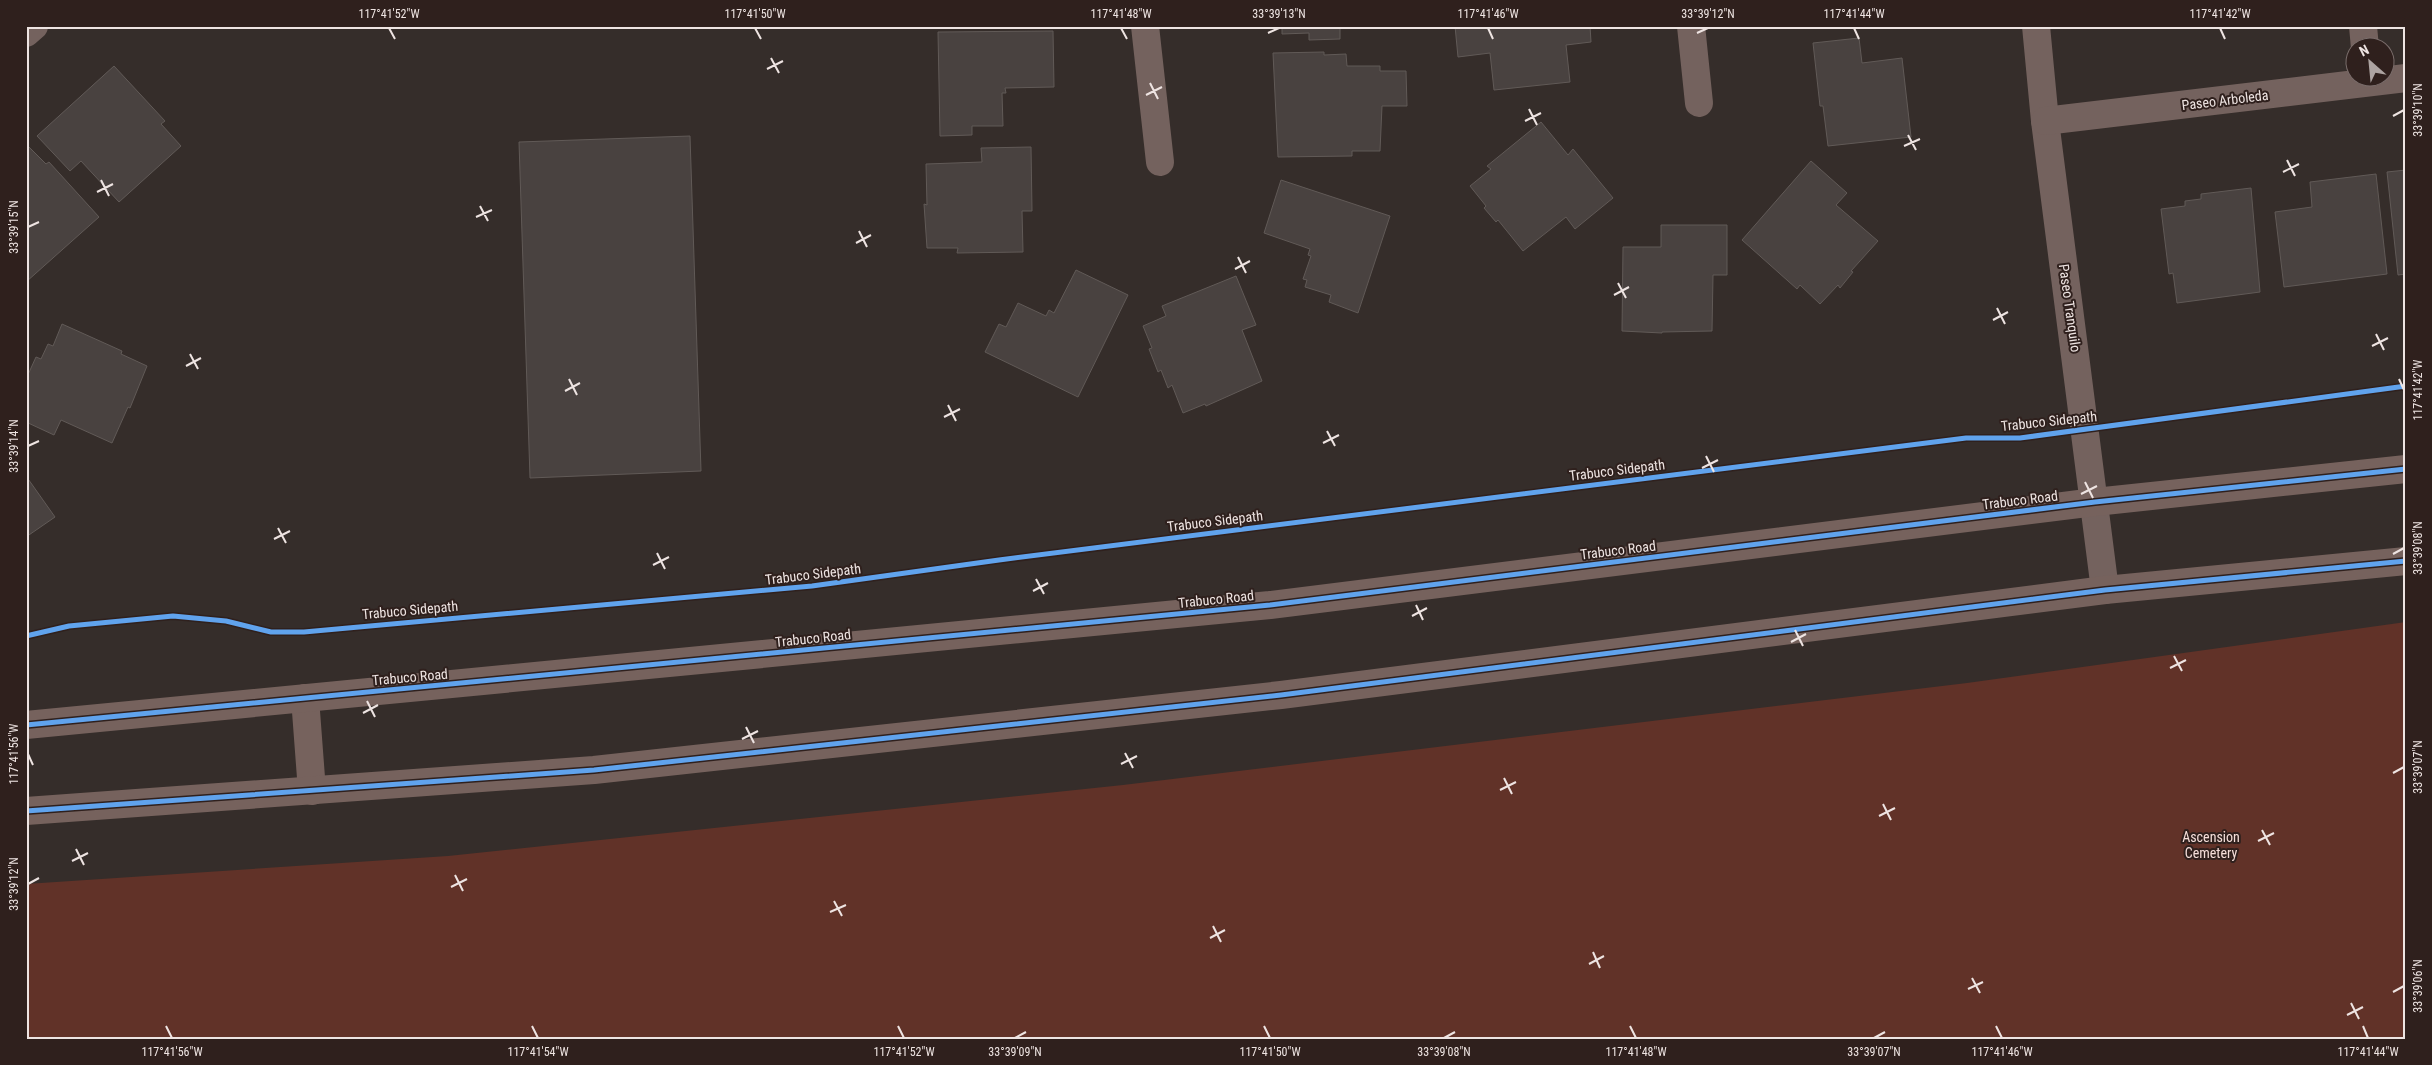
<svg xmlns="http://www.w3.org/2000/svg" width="2432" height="1065" font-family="'Roboto Condensed',sans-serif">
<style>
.green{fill:#613228}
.building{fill:#494240;stroke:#615a57}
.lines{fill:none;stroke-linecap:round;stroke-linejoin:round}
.minor{stroke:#74625e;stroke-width:28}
.major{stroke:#76625d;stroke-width:28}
.cycleway-casing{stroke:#2f201d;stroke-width:8}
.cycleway{stroke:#60a3ed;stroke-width:5}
.ticks{fill:none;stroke:#eee4e2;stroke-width:2}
.labels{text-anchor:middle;stroke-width:4;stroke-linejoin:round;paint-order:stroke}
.street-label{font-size:14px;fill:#eee4e2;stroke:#2f201d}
.park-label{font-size:14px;fill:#f5ded9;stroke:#2f201d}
.neatline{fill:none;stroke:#eee4e2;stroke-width:2}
.ticks-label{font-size:12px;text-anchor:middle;fill:#eee4e2}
</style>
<rect width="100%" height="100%" fill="#352d2a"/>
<path class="green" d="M 2406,622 L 2406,1039 L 26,1039 L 26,884 L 448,856 L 1123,785 L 1967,683 Z"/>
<g class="building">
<path d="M 1282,26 L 1340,26 L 1340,39 L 1309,40 L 1309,33 L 1282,34 Z"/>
<path d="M 1455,26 L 1590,26 L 1591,42 L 1566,45 L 1570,82 L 1494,90 L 1490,53 L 1458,57 Z"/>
<path d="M 1053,31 L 1054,87 L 1005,88 L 1006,93 L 1002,93 L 1003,126 L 972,126 L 972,135 L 940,136 L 938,32 Z"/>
<path d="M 1859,38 L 1862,63 L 1902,58 L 1911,137 L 1828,146 L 1823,106 L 1820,106 L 1813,43 Z"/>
<path d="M 1324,52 L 1324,55 L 1346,54 L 1347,66 L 1380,66 L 1380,71 L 1406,71 L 1407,106 L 1382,106 L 1380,151 L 1352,151 L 1352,156 L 1278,157 L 1273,53 Z"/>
<path d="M 114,66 L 165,121 L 161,124 L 181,146 L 119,202 L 81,161 L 70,171 L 37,136 Z"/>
<path d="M 1541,122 L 1568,155 L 1573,149 L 1613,198 L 1575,229 L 1566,217 L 1523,251 L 1498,220 L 1496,222 L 1484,208 L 1486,206 L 1470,186 L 1491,169 L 1487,166 Z"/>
<path d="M 690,136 L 701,471 L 530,478 L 519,142 Z"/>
<path d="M 26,144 L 46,164 L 49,162 L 99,217 L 26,282 Z"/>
<path d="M 1031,147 L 1032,211 L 1022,211 L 1023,252 L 957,253 L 958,248 L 927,248 L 924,204 L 927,205 L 926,164 L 982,162 L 981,148 Z"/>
<path d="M 1811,161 L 1847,193 L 1836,205 L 1878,241 L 1851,271 L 1853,272 L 1840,288 L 1838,285 L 1820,304 L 1800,285 L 1797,289 L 1742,240 Z"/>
<path d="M 2406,170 L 2406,274 L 2398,275 L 2387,172 Z"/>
<path d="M 2376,174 L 2387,274 L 2284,287 L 2275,212 L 2312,207 L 2310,182 Z"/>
<path d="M 1281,180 L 1390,216 L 1358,313 L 1329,302 L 1331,295 L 1305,287 L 1307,280 L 1303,279 L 1311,256 L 1308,255 L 1310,249 L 1264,233 Z"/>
<path d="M 2251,188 L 2260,292 L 2177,303 L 2173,273 L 2169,274 L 2161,209 L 2185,206 L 2185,201 L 2201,199 L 2201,194 Z"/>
<path d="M 1661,225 L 1727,225 L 1727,275 L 1713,275 L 1712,331 L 1662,332 L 1662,333 L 1622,331 L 1623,247 L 1661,247 Z"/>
<path d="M 1076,270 L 1128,295 L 1078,397 L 985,352 L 999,324 L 1006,327 L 1018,303 L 1046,316 L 1049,310 L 1054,313 Z"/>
<path d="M 1236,276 L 1256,325 L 1242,330 L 1262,381 L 1206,406 L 1205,404 L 1183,413 L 1172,385 L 1168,388 L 1161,370 L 1158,372 L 1149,349 L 1152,348 L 1143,326 L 1166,316 L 1162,306 Z"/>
<path d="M 62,324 L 122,351 L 121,354 L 147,366 L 130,408 L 128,407 L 112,443 L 61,420 L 54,435 L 26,422 L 26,379 L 36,357 L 41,359 L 48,344 L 53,346 Z"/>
<path d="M 26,476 L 55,517 L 26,537 Z"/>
</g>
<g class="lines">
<g class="minor">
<path d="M 1145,26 L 1160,162"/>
<path d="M 1691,26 L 1699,103"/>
<path d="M 2036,26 L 2045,121 L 2105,590"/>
<path d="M 2363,26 L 2365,48"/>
<path d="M 26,33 L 34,26"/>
<path d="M 2045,121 L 2406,78"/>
</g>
<g class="major">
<path d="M 305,698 L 312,791"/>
<path d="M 26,725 L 1270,605 L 2095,502 L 2406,469"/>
<path d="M 26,811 L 594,770 L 1281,695 L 2105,590 L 2406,561"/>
</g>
<defs>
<g id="cycleway">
<path d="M 26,636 L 69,626 L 173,616 L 226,621 L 271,632 L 304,632 L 812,586 L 999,560 L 1966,438 L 2020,438 L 2406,386"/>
<path d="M 26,725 L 1270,605 L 2095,502 L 2406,469"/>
<path d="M 26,811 L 594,770 L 1281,695 L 2105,590 L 2406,561"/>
</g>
</defs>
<use href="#cycleway" class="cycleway-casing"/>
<use href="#cycleway" class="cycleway"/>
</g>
<path class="ticks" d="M 389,28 L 395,39M 755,28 L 761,39M 1121,28 L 1127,39M 1488,28 L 1493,39M 1854,28 L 1859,39M 2220,28 L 2225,39M 1268,33 L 1279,28M 1697,33 L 1708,28M 771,58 L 779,73M 767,69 L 783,61M 1150,83 L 1158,99M 1146,95 L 1162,87M 1529,109 L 1537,125M 2393,116 L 2404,110M 1525,121 L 1541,113M 1908,135 L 1916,150M 1904,146 L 1920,139M 2287,160 L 2295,176M 2283,172 L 2299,164M 101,180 L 109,196M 97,192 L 113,184M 480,206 L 488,221M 476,217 L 492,210M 28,227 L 39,222M 859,231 L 867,247M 856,243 L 871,235M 1238,257 L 1246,273M 1235,269 L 1250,261M 1618,283 L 1626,298M 1614,295 L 1629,287M 1997,308 L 2005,324M 1993,320 L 2008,312M 2376,334 L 2384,350M 2372,346 L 2388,338M 190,354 L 198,369M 186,366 L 201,358M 569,379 L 577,395M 2399,379 L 2404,390M 565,391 L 580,383M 948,405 L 956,421M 944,417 L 960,409M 1327,431 L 1335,446M 1323,443 L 1339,435M 28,446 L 39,441M 1706,456 L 1714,472M 1702,468 L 1718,460M 2085,482 L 2093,498M 2081,494 L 2097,486M 278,528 L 286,543M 274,539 L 290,531M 657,553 L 665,569M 2393,554 L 2404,548M 653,565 L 669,557M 1036,579 L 1044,594M 1033,591 L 1048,583M 1416,605 L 1423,620M 1412,616 L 1427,608M 1795,630 L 1803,646M 1791,642 L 1806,634M 2174,656 L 2182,671M 2170,668 L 2186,660M 367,701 L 375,717M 363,713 L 378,705M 746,727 L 754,743M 742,739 L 758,731M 1125,753 L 1133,768M 28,754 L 33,765M 1121,764 L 1137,756M 2393,773 L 2404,767M 1504,778 L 1512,794M 1500,790 L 1516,782M 1883,804 L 1891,820M 1879,816 L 1895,808M 2262,830 L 2270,845M 2258,841 L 2274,833M 76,849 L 84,865M 72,861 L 88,853M 455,875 L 463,891M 28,884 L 39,878M 451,887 L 467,879M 834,901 L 842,916M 830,912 L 846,905M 1213,926 L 1221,942M 1210,938 L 1225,930M 1593,952 L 1600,968M 1589,964 L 1604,956M 1972,978 L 1980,993M 1968,989 L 1983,982M 2393,992 L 2404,986M 2351,1003 L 2359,1019M 2347,1015 L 2363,1007M 166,1026 L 172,1038M 532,1026 L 538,1038M 898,1026 L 904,1038M 1264,1026 L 1270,1038M 1630,1026 L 1636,1038M 1996,1026 L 2002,1038M 2363,1026 L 2368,1038M 1015,1038 L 1026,1032M 1444,1038 L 1455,1032M 1874,1038 L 1885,1032"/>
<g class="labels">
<g class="street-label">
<text transform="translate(2225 100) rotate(-7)" y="5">Paseo Arboleda</text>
<text transform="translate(2070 308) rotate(82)" y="5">Paseo Tranquilo</text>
<text transform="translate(2049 421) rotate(-6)" y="5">Trabuco Sidepath</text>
<text transform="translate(1617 470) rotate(-7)" y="5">Trabuco Sidepath</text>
<text transform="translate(2020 500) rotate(-7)" y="5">Trabuco Road</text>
<text transform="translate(1215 521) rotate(-7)" y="5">Trabuco Sidepath</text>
<text transform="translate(1618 550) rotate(-7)" y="5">Trabuco Road</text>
<text transform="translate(813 574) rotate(-7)" y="5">Trabuco Sidepath</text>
<text transform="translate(1216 599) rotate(-6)" y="5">Trabuco Road</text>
<text transform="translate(410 610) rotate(-5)" y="5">Trabuco Sidepath</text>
<text transform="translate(813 638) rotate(-6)" y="5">Trabuco Road</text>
<text transform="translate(410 677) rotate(-5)" y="5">Trabuco Road</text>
</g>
<g class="park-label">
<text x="2211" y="842">Ascension<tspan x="2211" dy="16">Cemetery</tspan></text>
</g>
</g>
<rect width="2432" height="1065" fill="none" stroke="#2f201d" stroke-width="55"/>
<g transform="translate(2370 62) rotate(333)"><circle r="24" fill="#2f201d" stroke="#7b6e6c"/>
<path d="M0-4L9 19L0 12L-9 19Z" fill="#ada4a2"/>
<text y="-8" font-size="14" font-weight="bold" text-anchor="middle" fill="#eee4e2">N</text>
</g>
<rect x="28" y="28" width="2376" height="1010" class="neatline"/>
<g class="ticks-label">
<text x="389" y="18">117°41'52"W</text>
<text x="755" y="18">117°41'50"W</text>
<text x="1121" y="18">117°41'48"W</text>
<text x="1279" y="18">33°39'13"N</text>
<text x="1488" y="18">117°41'46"W</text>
<text x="1708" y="18">33°39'12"N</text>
<text x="1854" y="18">117°41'44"W</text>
<text x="2220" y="18">117°41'42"W</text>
<text transform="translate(2418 110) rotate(-90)" y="4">33°39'10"N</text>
<text transform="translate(14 227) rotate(-90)" y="4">33°39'15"N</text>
<text transform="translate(2418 390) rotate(-90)" y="4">117°41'42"W</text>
<text transform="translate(14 446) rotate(-90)" y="4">33°39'14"N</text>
<text transform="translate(2418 548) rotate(-90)" y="4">33°39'08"N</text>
<text transform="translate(14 754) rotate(-90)" y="4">117°41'56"W</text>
<text transform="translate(2418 767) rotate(-90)" y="4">33°39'07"N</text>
<text transform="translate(14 884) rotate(-90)" y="4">33°39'12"N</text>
<text transform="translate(2418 986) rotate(-90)" y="4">33°39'06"N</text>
<text x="172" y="1056">117°41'56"W</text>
<text x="538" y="1056">117°41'54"W</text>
<text x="904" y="1056">117°41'52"W</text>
<text x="1015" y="1056">33°39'09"N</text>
<text x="1270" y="1056">117°41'50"W</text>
<text x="1444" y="1056">33°39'08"N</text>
<text x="1636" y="1056">117°41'48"W</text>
<text x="1874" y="1056">33°39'07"N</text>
<text x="2002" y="1056">117°41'46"W</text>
<text x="2368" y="1056">117°41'44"W</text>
</g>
</svg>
